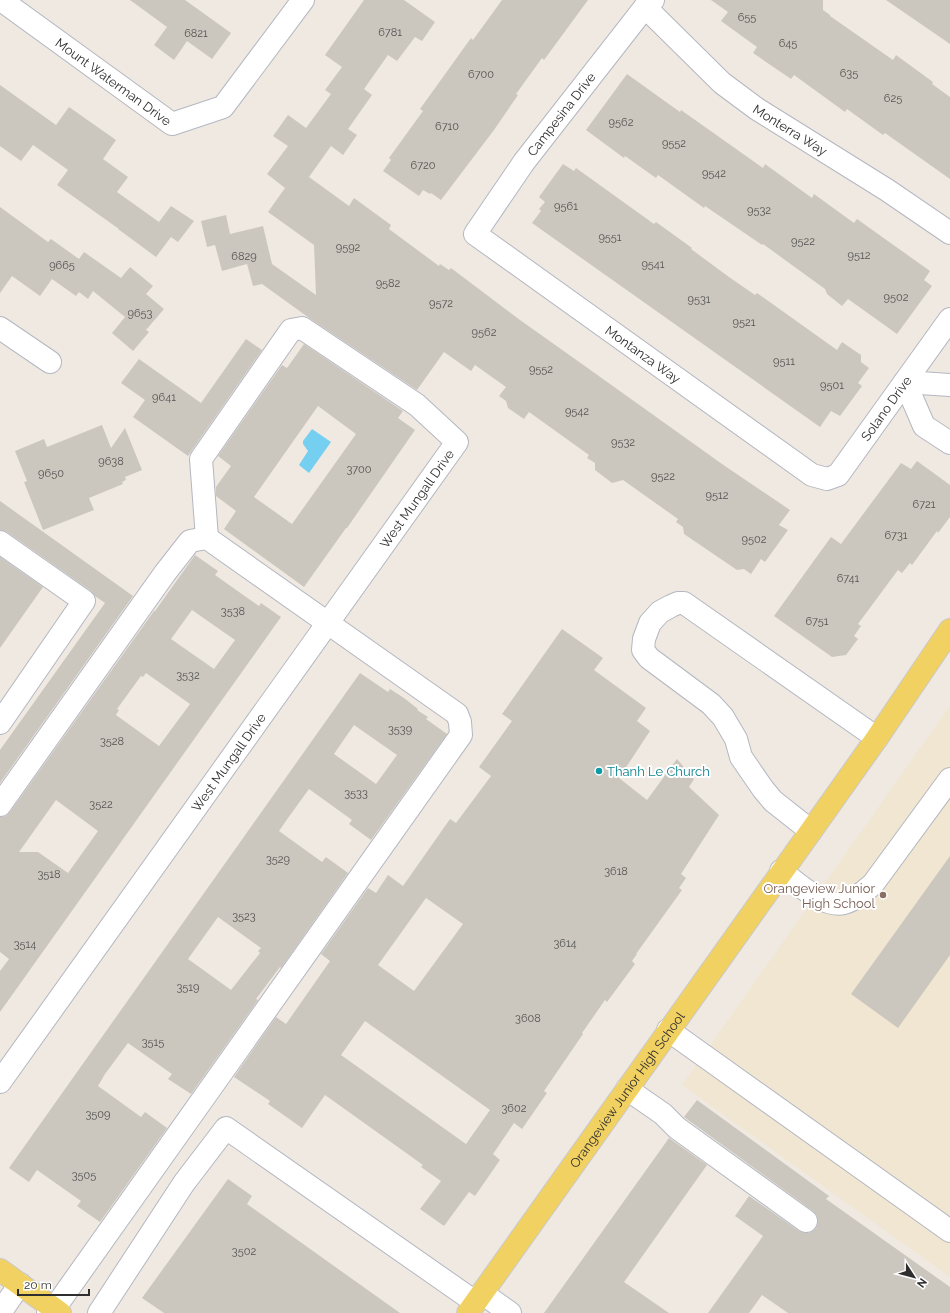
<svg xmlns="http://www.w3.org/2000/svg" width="950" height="1313" font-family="Raleway,sans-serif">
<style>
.education{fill:#f0e6d1}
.water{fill:#75cff0}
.building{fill:#cbc7bf;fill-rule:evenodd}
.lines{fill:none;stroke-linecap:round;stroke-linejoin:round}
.minor-casing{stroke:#b4b7c1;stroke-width:24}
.major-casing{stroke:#c9c9c9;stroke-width:24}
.minor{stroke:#fff;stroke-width:22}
.major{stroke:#f2d163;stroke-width:22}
.culture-dot{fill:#0f9aa8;stroke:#fff;stroke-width:1.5}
.education-dot{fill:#8d6e63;stroke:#fff;stroke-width:1.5}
.labels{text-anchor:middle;stroke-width:4;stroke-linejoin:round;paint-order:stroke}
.number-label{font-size:11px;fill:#555452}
.street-label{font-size:13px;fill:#2e2e2e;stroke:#fff}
.culture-label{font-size:13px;fill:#0d838f;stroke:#fff;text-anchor:start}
.education-label{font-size:13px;fill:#785e54;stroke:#fff;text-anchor:end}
</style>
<rect width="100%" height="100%" fill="#efe9e1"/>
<path class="education" d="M 950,706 L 950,1277 L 682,1085 Z"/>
<path class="water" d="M 312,429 L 331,442 L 309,473 L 299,465 L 308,451 L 303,444 L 303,441 Z"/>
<g class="building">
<path d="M 130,0 L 185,0 L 231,33 L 212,59 L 187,41 L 174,60 L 154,45 L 167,27 Z"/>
<path d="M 364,0 L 404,0 L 435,22 L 422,41 L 415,37 L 397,61 L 388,55 L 364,89 L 372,95 L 348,129 L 357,135 L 343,155 L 331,146 L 309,177 L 349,206 L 354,198 L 391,225 L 389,229 L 439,266 L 440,264 L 449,270 L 451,268 L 520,320 L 582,364 L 722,464 L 790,510 L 779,525 L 788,530 L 765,562 L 761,559 L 751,574 L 744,569 L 737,570 L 684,534 L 683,527 L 676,522 L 678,519 L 623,480 L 612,483 L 595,470 L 595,463 L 587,458 L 589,455 L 529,412 L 524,419 L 508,408 L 506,401 L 499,396 L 506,387 L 475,365 L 471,371 L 444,352 L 417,390 L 312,320 L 262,284 L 253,286 L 247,264 L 222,271 L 215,245 L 207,247 L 201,221 L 226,215 L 230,234 L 263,226 L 272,264 L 316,295 L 314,245 L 268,212 L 285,188 L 267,174 L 288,146 L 273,136 L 288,115 L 306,128 L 331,94 L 325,90 L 342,67 L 325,55 Z"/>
<path d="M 502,0 L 588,0 L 544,60 L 542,58 L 516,94 L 518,95 L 494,130 L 441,200 L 431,193 L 430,194 L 423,190 L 419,196 L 383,171 L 391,160 L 389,158 L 423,111 L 420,109 L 471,38 L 473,40 Z"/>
<path d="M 711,0 L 823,0 L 823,10 L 830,15 L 830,16 L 893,60 L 896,55 L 933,82 L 932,84 L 950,97 L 950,179 L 885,133 L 883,135 L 847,109 L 845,112 L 794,75 L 791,79 L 753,53 L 757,47 L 721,21 L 728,12 Z"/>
<path d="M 886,0 L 950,0 L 950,44 Z"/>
<path d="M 627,74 L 680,112 L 681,110 L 763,168 L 765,164 L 812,198 L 814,194 L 854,223 L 857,219 L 930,271 L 924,280 L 932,286 L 897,334 L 848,299 L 842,306 L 827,294 L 825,289 L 763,244 L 762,245 L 705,206 L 704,208 L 658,175 L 656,178 L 625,156 L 624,158 L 586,130 Z"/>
<path d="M 0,85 L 56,125 L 69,107 L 116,140 L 103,159 L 128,177 L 117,192 L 159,222 L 171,206 L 194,221 L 178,242 L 171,237 L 156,257 L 118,229 L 119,229 L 57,185 L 68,170 L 33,145 L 21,161 L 0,146 Z"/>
<path d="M 563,164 L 574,171 L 576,168 L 654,224 L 656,222 L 692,248 L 691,249 L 729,277 L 755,295 L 757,293 L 837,350 L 842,342 L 861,355 L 861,362 L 869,368 L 858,383 L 862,386 L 840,416 L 831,411 L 820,427 L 532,223 L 541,211 L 539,209 L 545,202 L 539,197 Z"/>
<path d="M 0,207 L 48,242 L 51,239 L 79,259 L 84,252 L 121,278 L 130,267 L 153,286 L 146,294 L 164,309 L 146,330 L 149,332 L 133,351 L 112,333 L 125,317 L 93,291 L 88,299 L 79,292 L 76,296 L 52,279 L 40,296 L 12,276 L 0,293 Z"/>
<path d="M 246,339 L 262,350 L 188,456 L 133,417 L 145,400 L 121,383 L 139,359 L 201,403 Z"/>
<path d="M 304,344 L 403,411 L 398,418 L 415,430 L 347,528 L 346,528 L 304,587 L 224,529 L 236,511 L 216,496 L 216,487 L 231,466 L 218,456 L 282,365 L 287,368 ZM 318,406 L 356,434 L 292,524 L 254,497 Z"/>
<path d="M 102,425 L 111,448 L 125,428 L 142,470 L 125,477 L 126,480 L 122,482 L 123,484 L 89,498 L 94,510 L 43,530 L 24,482 L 27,481 L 15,451 L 44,439 L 47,447 Z"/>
<path d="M 917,461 L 950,485 L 950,517 L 938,533 L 937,531 L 912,565 L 910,563 L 902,573 L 898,570 L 858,624 L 861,626 L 854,636 L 858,639 L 846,655 L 832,657 L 774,616 L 831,537 L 841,544 L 901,463 L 911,469 Z"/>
<path d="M 0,501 L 133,596 L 0,783 L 0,750 L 105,603 L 95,596 L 91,591 L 7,532 L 0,530 Z"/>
<path d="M 195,555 L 218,571 L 215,575 L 259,606 L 261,603 L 281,617 L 0,1012 L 0,971 L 9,959 L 0,952 L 0,817 L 6,816 L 10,812 L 154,611 L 155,611 ZM 192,610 L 235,640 L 214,669 L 171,639 ZM 146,673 L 190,704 L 159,746 L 116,715 L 119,710 L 117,709 L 141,676 L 143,677 ZM 56,800 L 98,831 L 68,873 L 38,852 L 19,852 Z"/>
<path d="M 0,557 L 43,587 L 0,648 Z"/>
<path d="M 562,629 L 603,658 L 594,670 L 646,708 L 637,721 L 650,731 L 619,778 L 647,800 L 677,759 L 694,779 L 689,787 L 719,815 L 681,874 L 686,878 L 679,888 L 682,890 L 636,954 L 637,954 L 632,961 L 635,964 L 607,1002 L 605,1000 L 582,1033 L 583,1034 L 544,1091 L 547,1093 L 522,1129 L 514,1123 L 493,1154 L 500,1160 L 475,1196 L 469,1192 L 444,1226 L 420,1209 L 441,1181 L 421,1167 L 423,1165 L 325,1095 L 302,1128 L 268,1104 L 270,1101 L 234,1077 L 276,1017 L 286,1024 L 330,961 L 321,954 L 368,888 L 376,893 L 388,875 L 403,886 L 450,819 L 456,823 L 491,776 L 479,767 L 512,721 L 502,714 ZM 426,898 L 463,924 L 414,991 L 378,965 ZM 365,1021 L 490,1110 L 466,1144 L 341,1055 Z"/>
<path d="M 360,673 L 388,692 L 390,689 L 404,698 L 418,709 L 417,710 L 428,717 L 426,719 L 447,734 L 371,840 L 349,824 L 352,820 L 309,789 L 288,818 L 279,831 L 322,862 L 326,857 L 348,873 L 281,968 L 280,967 L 256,999 L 258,1000 L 191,1094 L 168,1079 L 172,1074 L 128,1043 L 105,1074 L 98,1086 L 141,1117 L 145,1112 L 167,1128 L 100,1222 L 77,1206 L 81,1201 L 37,1170 L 29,1182 L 9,1168 ZM 354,725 L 397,755 L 376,784 L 334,754 ZM 218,917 L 261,948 L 258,951 L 260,953 L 231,990 L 188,959 Z"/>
<path d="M 950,856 L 950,955 L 898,1028 L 851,994 Z"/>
<path d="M 697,1100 L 829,1196 L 826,1199 L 950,1287 L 950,1313 L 788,1313 L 762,1295 L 749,1313 L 708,1313 L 763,1236 L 735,1216 L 749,1196 L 799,1231 L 805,1233 L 811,1232 L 816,1228 L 818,1222 L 817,1216 L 813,1211 L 684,1117 Z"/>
<path d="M 669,1138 L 707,1165 L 624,1282 L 669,1313 L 544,1313 Z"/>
<path d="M 228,1179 L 252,1196 L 247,1204 L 400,1313 L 164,1313 L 142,1298 Z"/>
</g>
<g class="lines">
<defs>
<g id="minor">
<path id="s1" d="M 1,0 L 172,124 L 223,107 L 303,0"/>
<path id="s2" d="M 653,0 L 645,7 L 524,162 L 475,234 L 812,475 L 827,479 L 838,475 L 950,319"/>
<path id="s3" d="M 645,7 L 722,83 L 757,109 L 887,190 L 950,233"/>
<path d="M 0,328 L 50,362"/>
<path d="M 905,382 L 924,426 L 950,443"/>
<path d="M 905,382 L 950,385"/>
<path d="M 0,542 L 84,601 L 0,723"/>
<path d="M 0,805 L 165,573 L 190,541 L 207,538 L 457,714 L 460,722 L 461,735 L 54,1309 L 48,1313"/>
<path d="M 811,831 L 773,801 L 763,789 L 741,757 L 736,739 L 723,717 L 711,704 L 649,658 L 643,650 L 644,639 L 650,623 L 660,612 L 671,606 L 678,603 L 684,603 L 877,738"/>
<path d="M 781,871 C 797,883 823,908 844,903 C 855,900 865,891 873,884 L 950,779"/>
<path d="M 668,1030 L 950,1231"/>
<path id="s4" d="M 0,1082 L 457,442 L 417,405 L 302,328 L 291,330 L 201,459 L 207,538"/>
<path d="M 627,1089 L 663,1114 L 677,1128 L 806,1221"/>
<path d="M 482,1293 L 510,1313"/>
<path d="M 0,1313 L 20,1284"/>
<path d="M 99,1313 L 184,1183 L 226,1128 L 475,1302"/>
</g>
<g id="major">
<path d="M 0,1270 L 60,1313"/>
<path id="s5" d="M 468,1313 L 811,831 L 877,738 L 950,630"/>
</g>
</defs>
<use href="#minor" class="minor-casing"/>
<use href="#major" class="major-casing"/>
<use href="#minor" class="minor"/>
<use href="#major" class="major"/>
</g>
<circle class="culture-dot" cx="599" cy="771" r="4"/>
<circle class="education-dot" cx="883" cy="895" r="4"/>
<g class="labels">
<g class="number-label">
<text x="747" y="21">655</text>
<text x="390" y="36">6781</text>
<text x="196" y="37">6821</text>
<text x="788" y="47">645</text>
<text x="849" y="77">635</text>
<text x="481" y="78">6700</text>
<text x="893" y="102">625</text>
<text x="621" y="126">9562</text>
<text x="447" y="130">6710</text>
<text x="674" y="147">9552</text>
<text x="423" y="169">6720</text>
<text x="714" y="177">9542</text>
<text x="566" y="210">9561</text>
<text x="759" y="214">9532</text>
<text x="610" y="241">9551</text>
<text x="803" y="245">9522</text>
<text x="348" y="251">9592</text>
<text x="859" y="259">9512</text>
<text x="244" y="260">6829</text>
<text x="653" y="268">9541</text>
<text x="62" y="269">9665</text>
<text x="388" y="287">9582</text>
<text x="896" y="301">9502</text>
<text x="699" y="303">9531</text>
<text x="441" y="307">9572</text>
<text x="140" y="317">9653</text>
<text x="744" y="326">9521</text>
<text x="484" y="336">9562</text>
<text x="784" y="365">9511</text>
<text x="541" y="373">9552</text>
<text x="832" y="389">9501</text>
<text x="164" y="401">9641</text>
<text x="577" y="415">9542</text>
<text x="623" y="446">9532</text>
<text x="111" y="465">9638</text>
<text x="359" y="473">3700</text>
<text x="51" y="477">9650</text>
<text x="663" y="480">9522</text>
<text x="717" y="499">9512</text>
<text x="924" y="508">6721</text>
<text x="896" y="539">6731</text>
<text x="754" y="543">9502</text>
<text x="848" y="582">6741</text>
<text x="233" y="615">3538</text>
<text x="817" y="625">6751</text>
<text x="188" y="679">3532</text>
<text x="400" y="733">3539</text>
<text x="112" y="745">3528</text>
<text x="356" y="797">3533</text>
<text x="101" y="808">3522</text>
<text x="278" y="863">3529</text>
<text x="616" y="875">3618</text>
<text x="49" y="878">3518</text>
<text x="244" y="920">3523</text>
<text x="565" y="947">3614</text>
<text x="25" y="948">3514</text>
<text x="188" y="991">3519</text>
<text x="528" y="1022">3608</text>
<text x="153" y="1046">3515</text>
<text x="514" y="1112">3602</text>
<text x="98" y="1118">3509</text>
<text x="84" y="1179">3505</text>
<text x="244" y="1255">3502</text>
</g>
<g class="street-label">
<text dy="5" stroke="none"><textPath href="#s1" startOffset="139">Mount Waterman Drive</textPath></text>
<text transform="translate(561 114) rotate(-52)" y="5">Campesina Drive</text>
<text dy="5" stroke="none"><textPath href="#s3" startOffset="191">Monterra Way</textPath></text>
<text dy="5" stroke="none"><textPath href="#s2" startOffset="501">Montanza Way</textPath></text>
<text dy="5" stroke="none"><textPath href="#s2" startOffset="818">Solano Drive</textPath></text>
<text dy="5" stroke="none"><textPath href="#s4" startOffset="717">West Mungall Drive</textPath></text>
<text dy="5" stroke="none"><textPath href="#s4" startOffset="393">West Mungall Drive</textPath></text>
<text dy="5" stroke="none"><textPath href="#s5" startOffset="274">Orangeview Junior High School</textPath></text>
</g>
<g class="culture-label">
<text x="607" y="776">Thanh Le Church</text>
</g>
<g class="education-label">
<text x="875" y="893">Orangeview Junior<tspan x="875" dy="15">High School</tspan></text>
</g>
</g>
<g transform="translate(914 1277) rotate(126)" stroke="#ffffff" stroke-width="3" paint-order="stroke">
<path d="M0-3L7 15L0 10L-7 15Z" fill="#2e2e2e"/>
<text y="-6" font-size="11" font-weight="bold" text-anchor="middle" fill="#2e2e2e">N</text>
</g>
<path d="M18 1289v6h71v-6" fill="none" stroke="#2e2e2e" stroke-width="2"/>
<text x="24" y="1289" font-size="12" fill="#2e2e2e" stroke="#ffffff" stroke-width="3" paint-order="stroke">20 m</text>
</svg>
